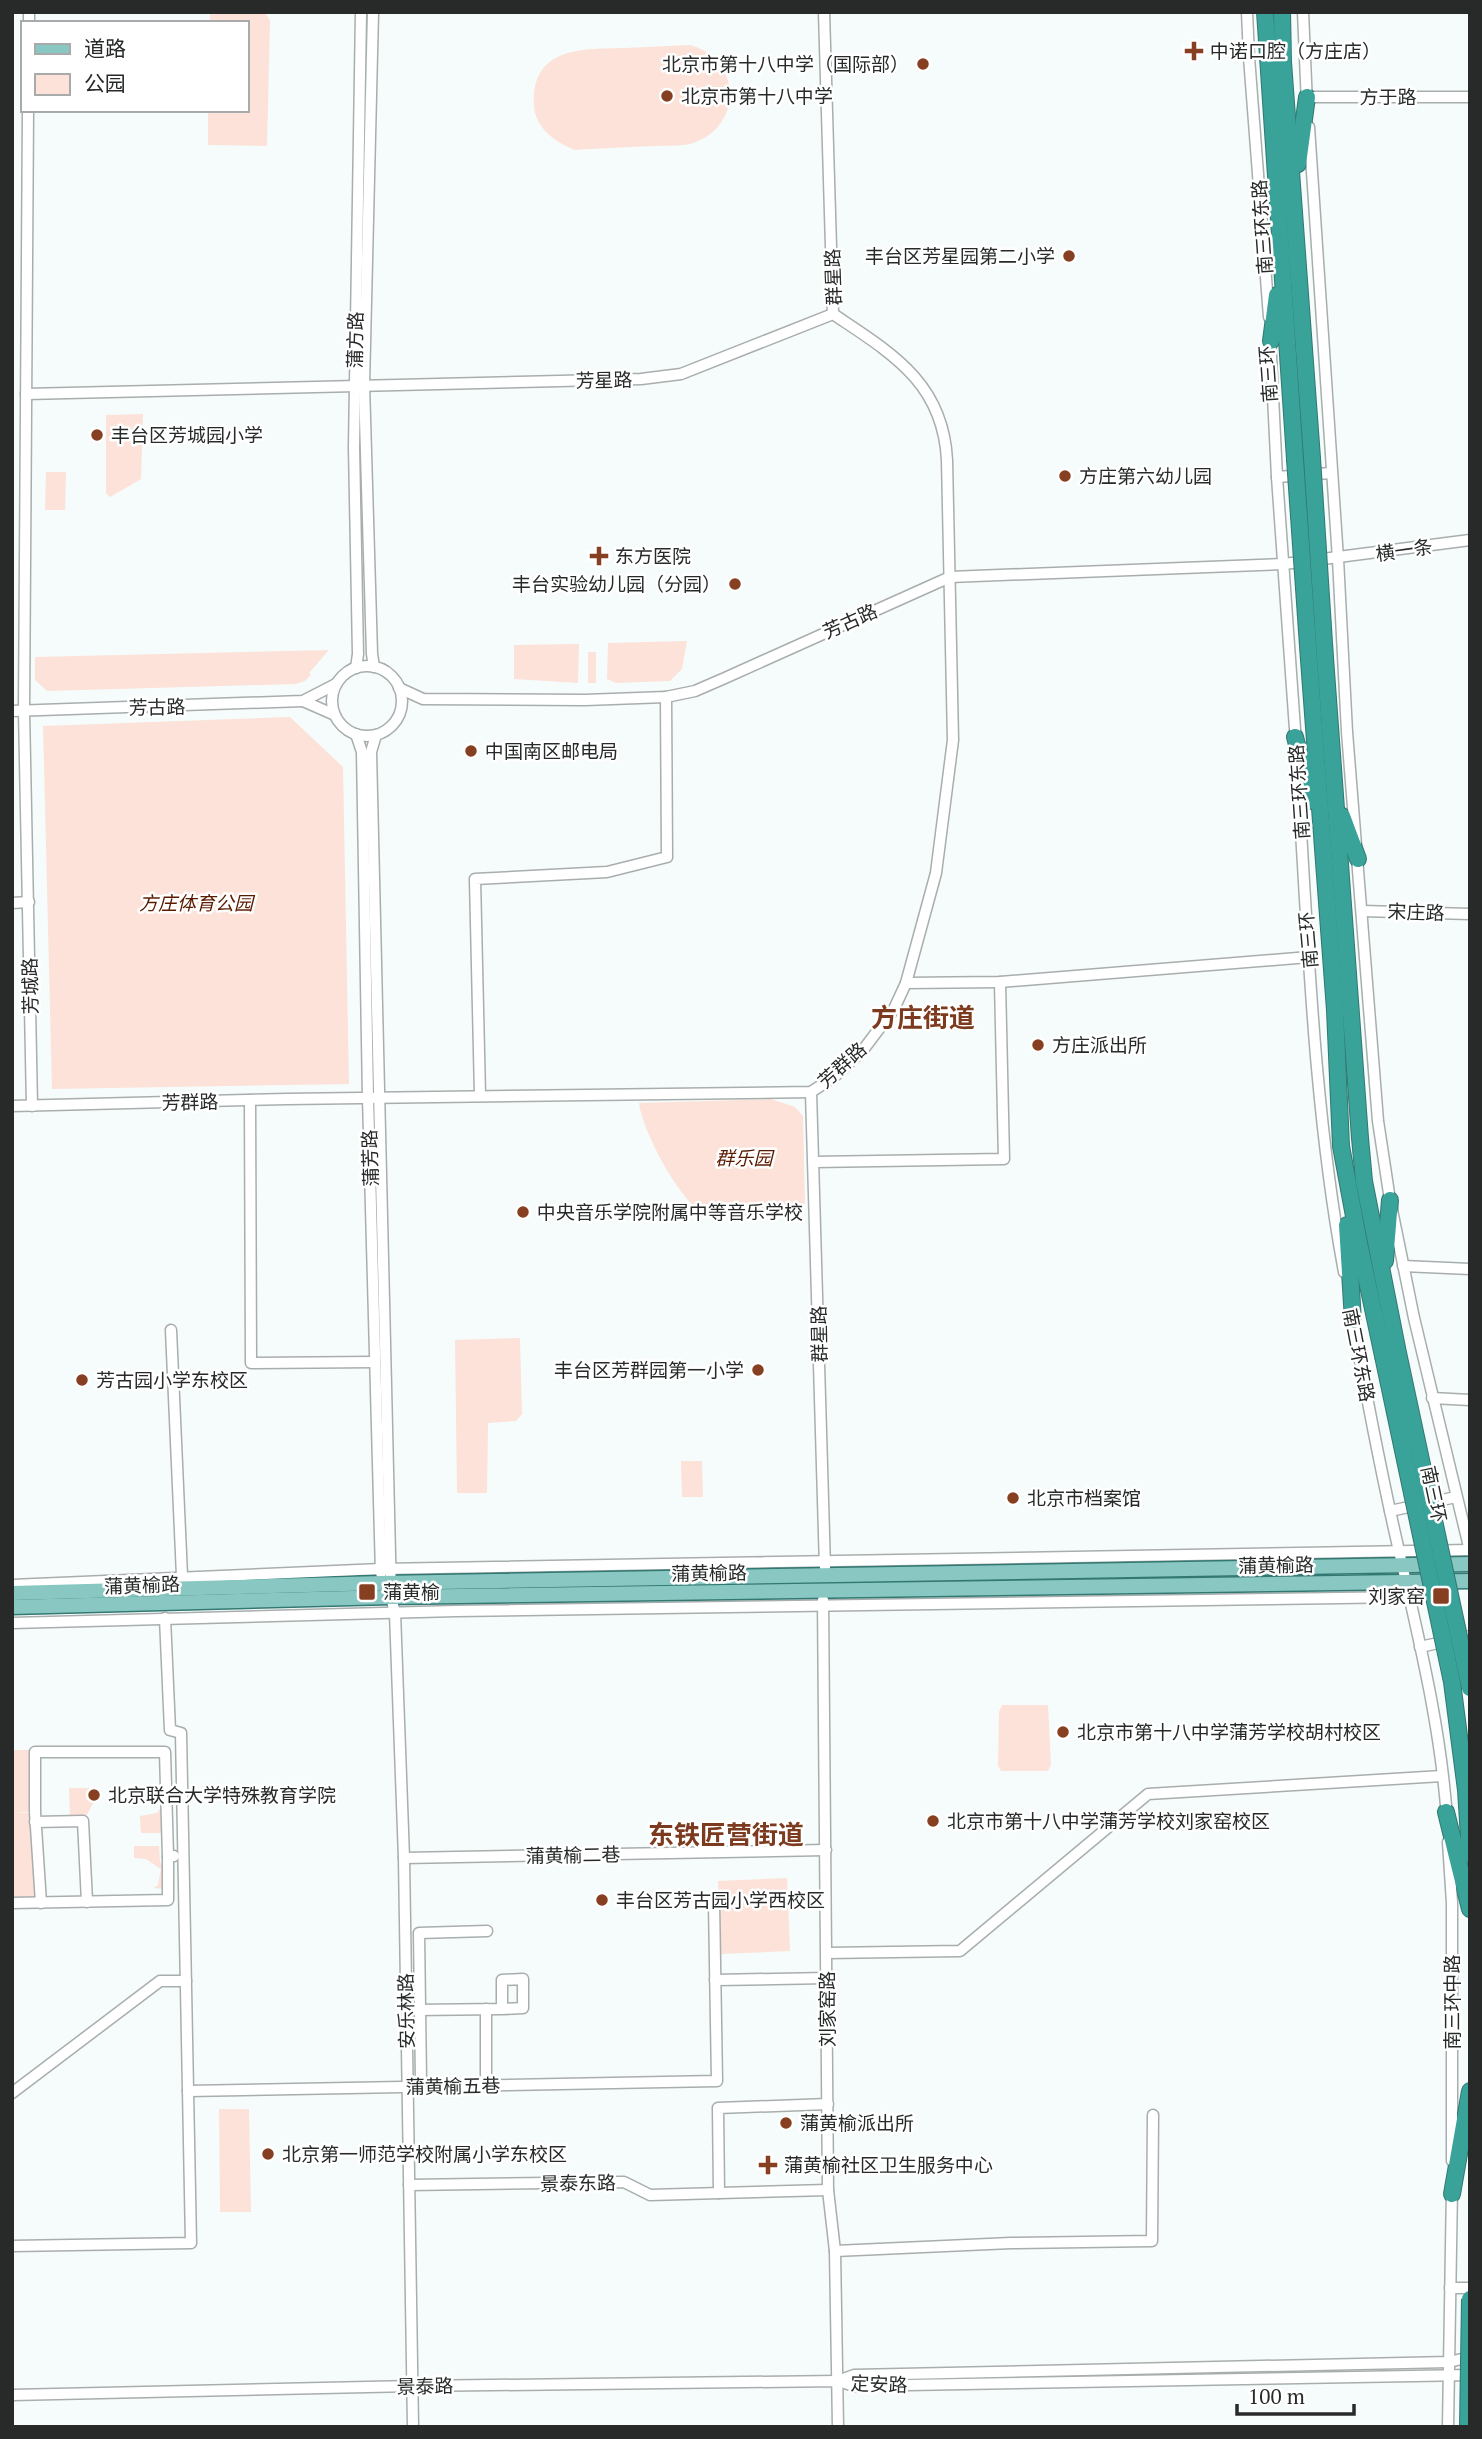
<svg xmlns="http://www.w3.org/2000/svg" width="1482" height="2439" font-family="'PT Serif','Noto Sans SC',serif">
<style>
.green{fill:#fce2d9}
.lines{fill:none;stroke-linecap:round;stroke-linejoin:round}
.minor-casing{stroke:#a8aead;stroke-width:13}
.major-casing{stroke:#337872;stroke-width:17}
.highway-casing{stroke:#337872;stroke-width:18}
.minor{stroke:#fff;stroke-width:10}
.major{stroke:#88c7c2;stroke-width:14}
.highway{stroke:#39a299;stroke-width:16}
.highway-bridge-casing{stroke:#337872;stroke-width:18;stroke-linecap:butt}
.highway-bridge{stroke:#39a299;stroke-width:16}
.poi-dot{fill:#873f21;stroke:#fff;stroke-width:2.5}
.labels{text-anchor:middle;stroke-width:5;stroke-linejoin:round;paint-order:stroke}
.poi-label{font-size:19px;fill:#282a2a;stroke:#fff;text-anchor:start}
.street-label{font-size:19px;fill:#282a2a;stroke:#fff}
.park-label{font-size:19px;font-style:italic;fill:#5b1b00;stroke:#fff}
.district-label{font-size:26px;font-weight:bold;fill:#7c3a1f;stroke:#fff}
</style>
<rect width="100%" height="100%" fill="#f6fcfb"/>
<g class="green">
<path d="M 210,12 L 266,14 L 270,20 L 267,146 L 208,145 L 208,110 L 247,110 L 247,23 L 210,23 Z"/>
<path d="M 690,45 C 710,51 725,63 729,85 C 734,111 718,135 693,143 C 682,147 668,145 656,146 C 629,147 602,148 575,150 C 555,142 535,128 534,105 C 531,46 584,49 625,48 C 647,47 668,46 690,45 Z"/>
<path d="M 143,414 L 141,479 L 110,497 L 106,493 L 106,415 Z"/>
<path d="M 46,472 L 66,472 L 65,510 L 45,510 Z"/>
<path d="M 687,641 L 682,669 L 670,681 L 616,683 L 607,679 L 608,643 Z"/>
<path d="M 579,644 L 578,683 L 514,679 L 514,645 Z"/>
<path d="M 329,650 L 309,673 L 311,675 L 305,681 L 296,684 L 47,691 L 35,680 L 35,657 Z"/>
<rect x="588" y="652" width="8" height="31"/>
<path d="M 290,717 L 343,767 L 349,1084 L 52,1089 L 43,726 Z"/>
<path d="M 771,1099 L 795,1107 L 803,1116 L 805,1204 C 776,1211 738,1224 709,1216 C 682,1208 642,1130 639,1103 Z"/>
<path d="M 520,1338 L 522,1414 L 516,1421 L 488,1423 L 487,1493 L 457,1493 L 455,1340 Z"/>
<path d="M 681,1461 L 702,1461 L 703,1497 L 682,1497 Z"/>
<path d="M 1002,1705 L 1048,1705 L 1051,1765 L 1048,1771 L 1001,1771 L 998,1765 L 999,1712 Z"/>
<path d="M 12,1750 L 32,1750 L 35,1812 L 15,1812 L 31,1813 L 31,1829 L 40,1898 L 12,1899 Z"/>
<path d="M 69,1788 L 94,1788 L 94,1802 L 85,1818 L 70,1818 Z"/>
<path d="M 161,1808 L 165,1808 L 164,1833 L 141,1833 L 140,1816 L 157,1813 Z"/>
<path d="M 134,1846 L 159,1846 L 160,1862 L 165,1869 L 163,1889 L 154,1888 L 158,1885 L 161,1869 L 146,1859 L 134,1858 Z"/>
<path d="M 787,1878 L 790,1951 L 721,1954 L 718,1881 Z"/>
<path d="M 219,2109 L 249,2109 L 251,2212 L 220,2212 Z"/>
</g>
<g class="lines">
<defs>
<g id="minor">
<path d="M 373,12 L 364,385 L 372,654 L 374,667"/>
<path d="M 824,12 L 833,314"/>
<path d="M 1247,12 L 1249,57 L 1269,317"/>
<path d="M 1303,12 L 1307,104"/>
<path d="M 29,23 L 29,12"/>
<path d="M 1307,97 L 1470,97"/>
<path d="M 28,110 L 24,711 L 32,1106"/>
<path d="M 1309,127 L 1338,559 L 1347,732 L 1378,1121 L 1390,1200 L 1414,1318 L 1470,1551"/>
<path d="M 1270,336 L 1277,477 L 1296,743"/>
<path d="M 26,394 L 641,379 L 681,374 L 833,314"/>
<path d="M 1277,477 L 1331,473"/>
<circle cx="367" cy="701" r="35"/>
<path d="M 356,668 L 358,654 L 354,447 L 361,12"/>
<path d="M 399,688 L 423,699 L 585,700 L 666,697 L 695,691 L 725,678 L 950,577 L 1284,564 L 1470,540"/>
<path d="M 303,701 L 335,715"/>
<path d="M 12,711 L 303,701 L 336,684"/>
<path d="M 356,734 L 362,752 L 368,1098 L 381,1573"/>
<path d="M 376,735 L 371,752 L 391,1597 L 395,1613 L 404,1858 L 413,2427"/>
<path d="M 1297,766 C 1308,935 1313,1105 1344,1272"/>
<path d="M 12,903 L 29,902"/>
<path d="M 1362,911 L 1470,914"/>
<path d="M 906,983 L 1000,982 L 1309,957"/>
<path d="M 811,1092 L 825,1568"/>
<path d="M 480,1095 L 475,879 L 607,872 L 667,857 L 666,697"/>
<path d="M 250,1100 L 251,1363 L 375,1362"/>
<path d="M 12,1106 L 287,1099 L 811,1092 L 834,1077 L 863,1050 L 894,1009 L 906,983 L 936,873 L 953,740 L 947,460 C 943,382 891,353 833,314"/>
<path d="M 814,1162 L 1004,1159 L 1000,982"/>
<path d="M 1403,1266 L 1470,1269"/>
<path d="M 1352,1316 C 1366,1394 1381,1473 1399,1551 C 1419,1640 1441,1728 1447,1819"/>
<path d="M 171,1330 L 182,1576"/>
<path d="M 1432,1398 L 1470,1400"/>
<path d="M 1390,1511 L 1456,1497"/>
<path d="M 12,1585 L 381,1569 L 1470,1550"/>
<path d="M 823,1600 L 828,2190 L 835,2251 L 838,2427"/>
<path d="M 12,1623 L 456,1611 L 1409,1597"/>
<path d="M 1420,1647 L 1470,1636"/>
<path d="M 35,1822 L 83,1821 L 87,1902"/>
<path d="M 1448,1842 L 1452,1903 L 1452,2161"/>
<path d="M 404,1858 L 826,1850"/>
<path d="M 12,1903 L 168,1900 L 168,1857 L 174,1856"/>
<path d="M 41,1903 L 35,1812 L 35,1752 L 165,1752 L 168,1857"/>
<path d="M 827,1953 L 960,1951 L 1148,1794 L 1442,1776"/>
<path d="M 715,1980 L 827,1978"/>
<path d="M 415,2010 L 502,2009 L 502,1980 L 523,1979 L 523,2008 L 502,2009"/>
<path d="M 486,2076 L 486,2009"/>
<path d="M 421,2081 L 419,1933 L 487,1931"/>
<path d="M 188,2091 L 717,2081 L 714,1903"/>
<path d="M 12,2093 L 160,1981 L 186,1981"/>
<path d="M 409,2185 L 624,2182 L 650,2195 L 828,2190"/>
<path d="M 719,2193 L 718,2108 L 828,2104"/>
<path d="M 12,2246 L 191,2243 L 181,1733 L 170,1730 L 165,1618"/>
<path d="M 835,2251 L 1011,2243 L 1152,2241 L 1153,2115"/>
<path d="M 1450,2288 L 1470,2288"/>
<path d="M 838,2381 L 854,2375 L 1449,2362 L 1470,2357"/>
<path d="M 12,2395 L 413,2386 L 838,2381 L 854,2386 L 1470,2375"/>
<path d="M 1448,2427 L 1452,2188"/>
</g>
<g id="major">
<path d="M 12,1593 L 381,1583 L 1470,1564"/>
<path d="M 12,1607 L 391,1597 L 1470,1581"/>
</g>
<g id="highway">
<path d="M 1265,12 L 1295,459"/>
<path d="M 1282,12 L 1283,62 L 1312,458"/>
<path d="M 1298,164 L 1307,97"/>
<path d="M 1271,341 L 1277,295"/>
<path d="M 1325,658 L 1360,1138 L 1364,1181 L 1398,1353"/>
<path d="M 1309,660 L 1335,1010 L 1341,1146 L 1359,1243 L 1383,1356"/>
<path d="M 1295,737 L 1312,801"/>
<path d="M 1342,816 L 1358,859"/>
<path d="M 1347,1225 L 1353,1320"/>
<path d="M 1385,1261 L 1390,1200"/>
<path d="M 1466,1790 L 1470,1854"/>
<path d="M 1446,1812 L 1470,1909"/>
<path d="M 1452,2194 L 1470,2091"/>
</g>
</defs>
<use href="#minor" class="minor-casing"/>
<use href="#major" class="major-casing"/>
<use href="#highway" class="highway-casing"/>
<use href="#minor" class="minor"/>
<use href="#major" class="major"/>
<use href="#highway" class="highway"/>
<defs>
<g id="highway-bridge">
<path d="M 1312,458 L 1325,658"/>
<path d="M 1295,459 L 1309,660"/>
<path d="M 1398,1353 L 1470,1688"/>
<path d="M 1383,1356 L 1452,1682 L 1466,1790"/>
<path d="M 1468,2427 L 1470,2299"/>
</g>
</defs>
<use href="#highway-bridge" class="highway-bridge-casing"/>
<use href="#highway-bridge" class="highway-bridge"/>
</g>
<g class="poi-dot">
<path d="M1190.5 40.5h7v7h7v7h-7v7h-7v-7h-7v-7h7z"/>
<circle cx="923" cy="64" r="7"/>
<circle cx="667" cy="96" r="7"/>
<circle cx="1069" cy="256" r="7"/>
<circle cx="97" cy="435" r="7"/>
<circle cx="1065" cy="476" r="7"/>
<path d="M595.5 545.5h7v7h7v7h-7v7h-7v-7h-7v-7h7z"/>
<circle cx="735" cy="584" r="7"/>
<circle cx="471" cy="751" r="7"/>
<circle cx="1038" cy="1045" r="7"/>
<circle cx="523" cy="1212" r="7"/>
<circle cx="758" cy="1370" r="7"/>
<circle cx="82" cy="1380" r="7"/>
<circle cx="1013" cy="1498" r="7"/>
<rect x="358" y="1583" width="18" height="18" rx="3.5"/>
<rect x="1432" y="1587" width="18" height="18" rx="3.5"/>
<circle cx="1063" cy="1732" r="7"/>
<circle cx="94" cy="1795" r="7"/>
<circle cx="933" cy="1821" r="7"/>
<circle cx="602" cy="1900" r="7"/>
<circle cx="786" cy="2123" r="7"/>
<circle cx="268" cy="2154" r="7"/>
<path d="M764.5 2154.5h7v7h7v7h-7v7h-7v-7h-7v-7h7z"/>
</g>
<g class="labels">
<g class="poi-label">
<text x="1210" y="58">中诺口腔（方庄店）</text>
<text x="909" y="71" text-anchor="end">北京市第十八中学（国际部）</text>
<text x="681" y="103">北京市第十八中学</text>
<text x="1055" y="263" text-anchor="end">丰台区芳星园第二小学</text>
<text x="111" y="442">丰台区芳城园小学</text>
<text x="1079" y="483">方庄第六幼儿园</text>
<text x="615" y="563">东方医院</text>
<text x="721" y="591" text-anchor="end">丰台实验幼儿园（分园）</text>
<text x="485" y="758">中国南区邮电局</text>
<text x="1052" y="1052">方庄派出所</text>
<text x="537" y="1219">中央音乐学院附属中等音乐学校</text>
<text x="744" y="1377" text-anchor="end">丰台区芳群园第一小学</text>
<text x="96" y="1387">芳古园小学东校区</text>
<text x="1027" y="1505">北京市档案馆</text>
<text x="383" y="1599">蒲黄榆</text>
<text x="1425" y="1603" text-anchor="end">刘家窑</text>
<text x="1077" y="1739">北京市第十八中学蒲芳学校胡村校区</text>
<text x="108" y="1802">北京联合大学特殊教育学院</text>
<text x="947" y="1828">北京市第十八中学蒲芳学校刘家窑校区</text>
<text x="616" y="1907">丰台区芳古园小学西校区</text>
<text x="800" y="2130">蒲黄榆派出所</text>
<text x="282" y="2161">北京第一师范学校附属小学东校区</text>
<text x="784" y="2172">蒲黄榆社区卫生服务中心</text>
</g>
<g class="street-label">
<text x="1388" y="104">方于路</text>
<text transform="translate(1262 227) rotate(-94)" y="7">南三环东路</text>
<text transform="translate(833 277) rotate(-92)" y="7">群星路</text>
<text transform="translate(355 340) rotate(-89)" y="7">蒲方路</text>
<text transform="translate(1268 374) rotate(-94)" y="7">南三环</text>
<text transform="translate(604 380) rotate(-1)" y="7">芳星路</text>
<text transform="translate(1404 550) rotate(-8)" y="7">横一条</text>
<text transform="translate(850 621) rotate(-24)" y="7">芳古路</text>
<text transform="translate(157 707) rotate(-1)" y="7">芳古路</text>
<text transform="translate(1299 792) rotate(-94)" y="7">南三环东路</text>
<text transform="translate(1416 912) rotate(2)" y="7">宋庄路</text>
<text transform="translate(1308 940) rotate(-95)" y="7">南三环</text>
<text transform="translate(30 986) rotate(-91)" y="7">芳城路</text>
<text transform="translate(842 1065) rotate(-42)" y="7">芳群路</text>
<text transform="translate(190 1102) rotate(-1)" y="7">芳群路</text>
<text transform="translate(370 1158) rotate(-92)" y="7">蒲芳路</text>
<text transform="translate(819 1334) rotate(-91)" y="7">群星路</text>
<text transform="translate(1359 1355) rotate(79)" y="7">南三环东路</text>
<text transform="translate(1434 1494) rotate(78)" y="7">南三环</text>
<text transform="translate(1276 1565) rotate(-1)" y="7">蒲黄榆路</text>
<text transform="translate(709 1573) rotate(-1)" y="7">蒲黄榆路</text>
<text transform="translate(142 1585) rotate(-2)" y="7">蒲黄榆路</text>
<text transform="translate(573 1855) rotate(-1)" y="7">蒲黄榆二巷</text>
<text transform="translate(1452 2002) rotate(-90)" y="7">南三环中路</text>
<text transform="translate(827 2009) rotate(-90)" y="7">刘家窑路</text>
<text transform="translate(406 2011) rotate(-91)" y="7">安乐林路</text>
<text transform="translate(453 2086) rotate(-1)" y="7">蒲黄榆五巷</text>
<text transform="translate(578 2183) rotate(-1)" y="7">景泰东路</text>
<text transform="translate(879 2384) rotate(2)" y="7">定安路</text>
<text transform="translate(425 2386) rotate(-1)" y="7">景泰路</text>
</g>
<g class="park-label">
<text x="196" y="910">方庄体育公园</text>
<text x="744" y="1165">群乐园</text>
</g>
<g class="district-label">
<text x="923" y="1027">方庄街道</text>
<text x="726" y="1844">东铁匠营街道</text>
</g>
</g>
<rect width="1482" height="2439" fill="none" stroke="#282a2a" stroke-width="28"/>
<rect x="21" y="21" width="228" height="91" fill="#ffffff" stroke="#a9aaaa" stroke-width="2"/>
<rect x="35" y="44" width="35" height="10" fill="#88c7c2" stroke="#a9aaaa" stroke-width="2"/>
<text x="84" y="56" font-size="21" fill="#282a2a">道路</text>
<rect x="35" y="74" width="35" height="21" fill="#fce2d9" stroke="#a9aaaa" stroke-width="2"/>
<text x="84" y="91" font-size="21" fill="#282a2a">公园</text>
<path d="M1237 2404v10h117v-10" fill="none" stroke="#282a2a" stroke-width="3.5"/>
<text x="1248" y="2404" font-size="21" fill="#282a2a" stroke="#ffffff" stroke-width="5" paint-order="stroke">100 m</text>
</svg>
